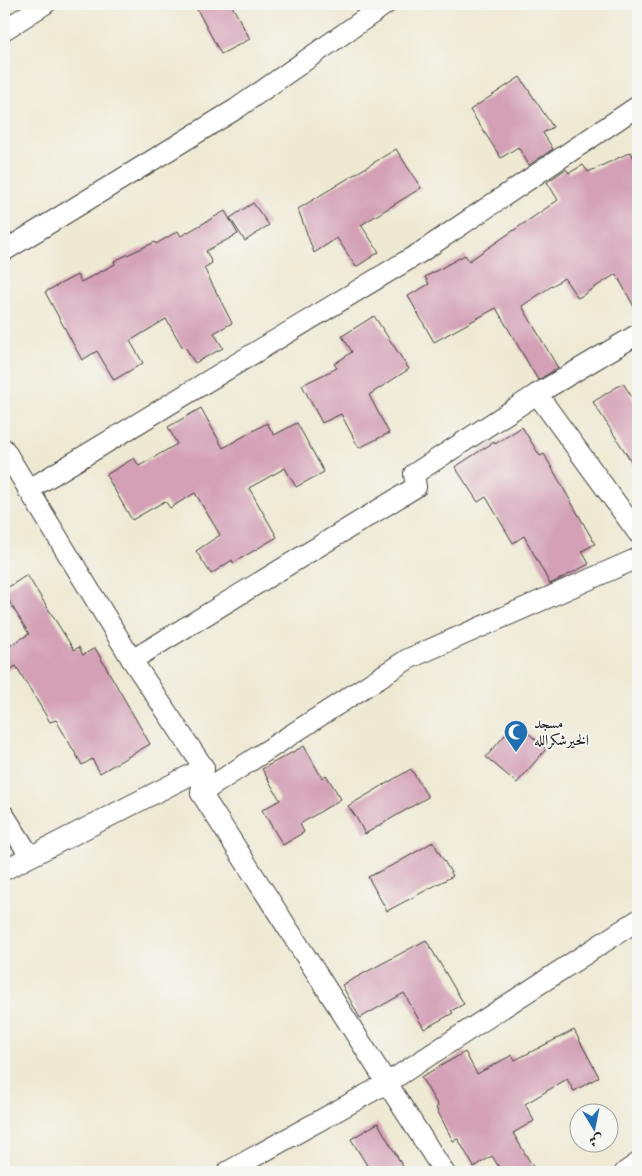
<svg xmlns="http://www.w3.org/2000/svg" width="642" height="1176" font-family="Vollkorn,Amiri,serif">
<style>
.building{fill:#d3a0b5}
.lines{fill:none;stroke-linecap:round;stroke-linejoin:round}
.street-casing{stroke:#3c3b37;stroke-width:22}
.street{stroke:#fff;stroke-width:20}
.labels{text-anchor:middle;stroke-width:4;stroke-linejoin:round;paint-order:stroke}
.poi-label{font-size:15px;fill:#1c1c1c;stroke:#f6f6f2;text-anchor:start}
</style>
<rect width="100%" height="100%" fill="#f6f6f2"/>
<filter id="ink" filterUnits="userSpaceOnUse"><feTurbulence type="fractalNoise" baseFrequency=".02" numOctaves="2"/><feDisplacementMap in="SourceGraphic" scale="10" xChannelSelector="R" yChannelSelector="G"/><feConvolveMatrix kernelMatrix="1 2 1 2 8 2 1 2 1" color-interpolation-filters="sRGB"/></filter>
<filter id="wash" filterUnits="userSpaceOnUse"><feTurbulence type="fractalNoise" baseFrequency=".0096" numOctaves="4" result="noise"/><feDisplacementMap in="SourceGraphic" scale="20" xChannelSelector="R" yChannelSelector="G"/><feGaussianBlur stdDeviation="1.12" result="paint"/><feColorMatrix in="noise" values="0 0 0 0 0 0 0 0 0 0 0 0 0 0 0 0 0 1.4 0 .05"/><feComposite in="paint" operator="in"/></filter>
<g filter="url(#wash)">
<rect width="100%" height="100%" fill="#eee9d3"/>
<g id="blocks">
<g class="building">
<path d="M 194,4 L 231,4 L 250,39 L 221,54 Z"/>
<path d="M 520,77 L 553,127 L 543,133 L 553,149 L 529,165 L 518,147 L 501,158 L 470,110 Z"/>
<path d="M 396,149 L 421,188 L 361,225 L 379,252 L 356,267 L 337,238 L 314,253 L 298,209 Z"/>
<path d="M 631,152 L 638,167 L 638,314 L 616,274 L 578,298 L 564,278 L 522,306 L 558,368 L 538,380 L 496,308 L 434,342 L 408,296 L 429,284 L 425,277 L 465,255 L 469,261 L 558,200 L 547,182 L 566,169 L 569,173 L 583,165 L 588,172 Z"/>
<path d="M 253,203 L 269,225 L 245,241 L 230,218 Z"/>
<path d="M 225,211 L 238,234 L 206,251 L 212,263 L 204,268 L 232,323 L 214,333 L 223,348 L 195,363 L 185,347 L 183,348 L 166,319 L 130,341 L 143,363 L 114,380 L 97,351 L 82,360 L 45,292 L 77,275 L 81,282 L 115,264 L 114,261 L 155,242 L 156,244 L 178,231 L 181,236 Z"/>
<path d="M 374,316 L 409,369 L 369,395 L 389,433 L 359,448 L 341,414 L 322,423 L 302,385 L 337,368 L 334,364 L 352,352 L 342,336 Z"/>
<path d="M 623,383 L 638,407 L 638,472 L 593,402 Z"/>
<path d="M 201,408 L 223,448 L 267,423 L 274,435 L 297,423 L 324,472 L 296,487 L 285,468 L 249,488 L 277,537 L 233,563 L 232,560 L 211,574 L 196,551 L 220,535 L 195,493 L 170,508 L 165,501 L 132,520 L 106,475 L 134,458 L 139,466 L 177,444 L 168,427 Z"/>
<path d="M 522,427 L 540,456 L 544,454 L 595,544 L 582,551 L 589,564 L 550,584 L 524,536 L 513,543 L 486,497 L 478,502 L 455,467 L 494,442 L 495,444 Z"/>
<path d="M 27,575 L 74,650 L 79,647 L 83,655 L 95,648 L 150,744 L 100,773 L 92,759 L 82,765 L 56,720 L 50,722 L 16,666 L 4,673 L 4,649 L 29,634 L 4,593 L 4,590 Z"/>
<path d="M 516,722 L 546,749 L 517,783 L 486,757 Z"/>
<path d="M 304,746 L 322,778 L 326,775 L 341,799 L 300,824 L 304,832 L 283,845 L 262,810 L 280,800 L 262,769 Z"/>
<path d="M 411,769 L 428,797 L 365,834 L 356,817 L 348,806 Z"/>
<path d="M 433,842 L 453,876 L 387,911 L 368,877 L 397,863 Z"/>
<path d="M 426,940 L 464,1004 L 451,1011 L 453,1013 L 424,1029 L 404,993 L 360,1018 L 342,985 Z"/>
<path d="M 574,1030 L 599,1077 L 574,1091 L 567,1079 L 525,1104 L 534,1121 L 513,1133 L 536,1172 L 502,1172 L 492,1156 L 474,1167 L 458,1139 L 453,1141 L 436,1108 L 438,1106 L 421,1077 L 465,1052 L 477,1074 L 512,1055 L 515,1060 Z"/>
<path d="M 378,1123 L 406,1172 L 371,1172 L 351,1139 Z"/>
</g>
</g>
</g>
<g filter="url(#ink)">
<use href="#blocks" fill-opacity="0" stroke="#3c3b37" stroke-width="1"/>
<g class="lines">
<defs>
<g id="street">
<path d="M 4,30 L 45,4"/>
<path d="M 4,251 L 236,109 L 386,4"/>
<path d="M 537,394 L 638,533"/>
<path d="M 4,449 L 132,660 L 204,768 L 201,793 L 444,1172"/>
<path d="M 28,490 L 421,252 L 638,106"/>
<path d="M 132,660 L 416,487 L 414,474 L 537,394 L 638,334"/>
<path d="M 201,793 L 408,659 L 638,558"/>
<path d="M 4,815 L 30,856"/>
<path d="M 4,870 L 204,768"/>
<path d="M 227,1172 L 387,1083 L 638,920"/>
<path d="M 625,1172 L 638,1163"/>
</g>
</defs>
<use href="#street" class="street-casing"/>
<use href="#street" class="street"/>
</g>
</g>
<defs>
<symbol id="mosque-pin" viewBox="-11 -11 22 30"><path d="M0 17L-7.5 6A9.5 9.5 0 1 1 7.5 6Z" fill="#1f6fb2" stroke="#f6f6f2"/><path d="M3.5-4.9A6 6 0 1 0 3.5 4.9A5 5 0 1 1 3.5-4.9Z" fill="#fff"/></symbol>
</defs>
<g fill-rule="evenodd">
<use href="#mosque-pin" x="502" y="718" width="28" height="38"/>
</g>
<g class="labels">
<g class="poi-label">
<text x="534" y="728">مسجد<tspan x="534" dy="17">الخيرشكرالله</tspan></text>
</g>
</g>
<rect width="642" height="1176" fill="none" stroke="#f6f6f2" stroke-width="20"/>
<g transform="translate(594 1128) rotate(170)"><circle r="24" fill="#f6f6f2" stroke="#9f9f9c"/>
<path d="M0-4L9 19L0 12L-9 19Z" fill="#1f6fb2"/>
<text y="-8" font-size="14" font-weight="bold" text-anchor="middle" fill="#1c1c1c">ش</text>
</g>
</svg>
